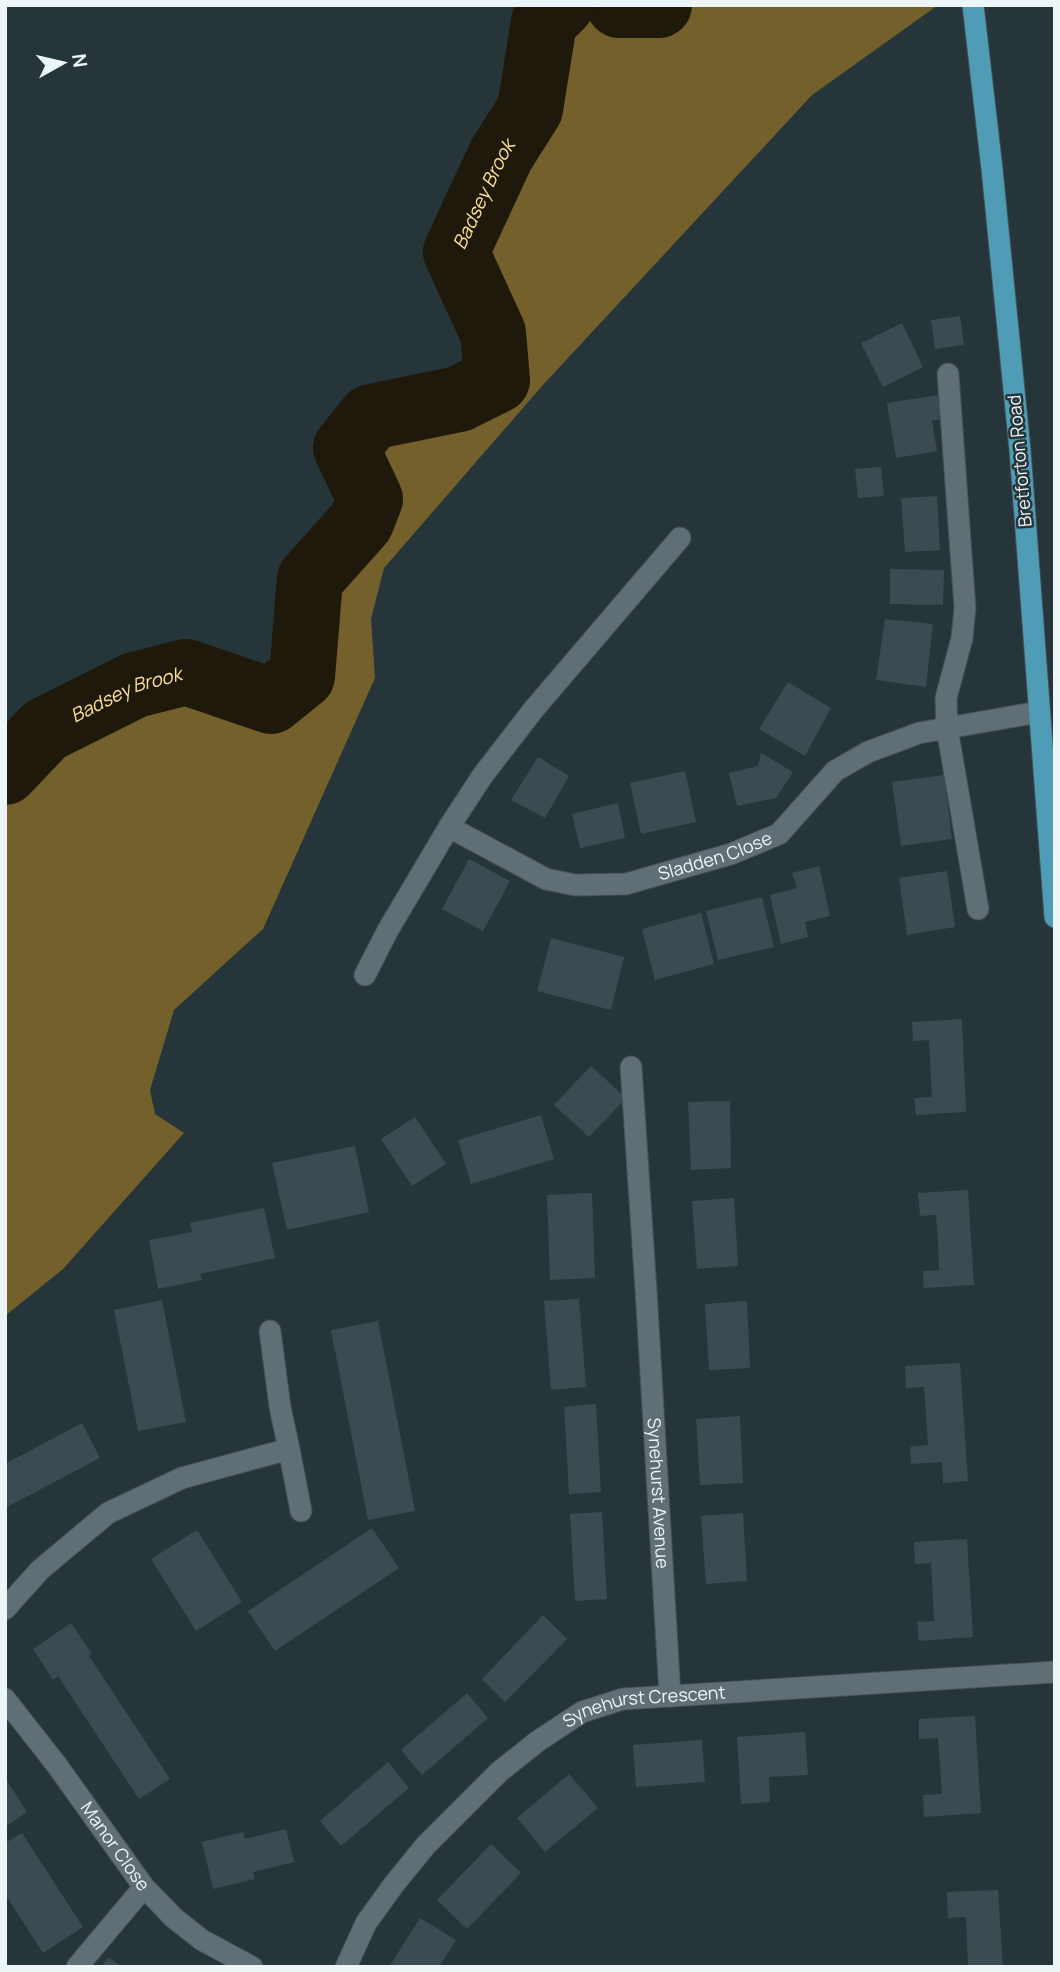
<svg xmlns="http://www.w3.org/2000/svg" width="1060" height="1972" font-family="Manrope,sans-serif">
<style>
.forest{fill:#73602a}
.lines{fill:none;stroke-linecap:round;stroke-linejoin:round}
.river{stroke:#1e190b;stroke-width:66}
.building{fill:#3c4b51}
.minor-casing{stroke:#445055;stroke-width:23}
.major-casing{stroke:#445055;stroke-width:23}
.minor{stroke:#5f6f75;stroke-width:21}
.major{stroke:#4e9cb6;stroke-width:21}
.labels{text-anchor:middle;stroke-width:5;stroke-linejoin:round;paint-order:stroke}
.street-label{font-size:18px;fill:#ecf5f8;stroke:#26353a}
.water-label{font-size:19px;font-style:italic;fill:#fae098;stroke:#26353a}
</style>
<rect width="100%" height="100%" fill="#26353a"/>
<path class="forest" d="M 561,5 L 938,5 L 812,95 L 542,386 L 384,568 L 371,619 L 375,678 L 263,929 L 174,1010 L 150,1090 L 155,1114 L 184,1133 L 63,1269 L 5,1316 L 5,772 L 45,730 L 135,685 L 186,672 L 271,700 L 302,676 L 310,579 L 361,522 L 370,499 L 346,448 L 371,417 L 459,399 L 497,380 L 493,333 L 456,252 L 501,155 L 530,109 L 544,22 Z"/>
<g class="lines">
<g class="river">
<path d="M 619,5 L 659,5"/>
<path id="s1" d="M 5,772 L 45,730 L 135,685 L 186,672 L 271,701 L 302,676 L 310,579 L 361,522 L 370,499 L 346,448 L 371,417 L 459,399 L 497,380 L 493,333 L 456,252 L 501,155 L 530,109 L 544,22 L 561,5"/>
</g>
</g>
<g class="building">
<path d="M 960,316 L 964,345 L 935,349 L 931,320 Z"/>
<path d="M 902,323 L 923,367 L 883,387 L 861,343 Z"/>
<path d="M 938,395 L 941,419 L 932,421 L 937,451 L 896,458 L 887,403 Z"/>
<path d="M 881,467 L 884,496 L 858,498 L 855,469 Z"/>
<path d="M 937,496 L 940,550 L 905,552 L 901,498 Z"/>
<path d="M 890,569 L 944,570 L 943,605 L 890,604 Z"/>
<path d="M 885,619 L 933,624 L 926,687 L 876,680 Z"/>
<path d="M 788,682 L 831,708 L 805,756 L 759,729 Z"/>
<path d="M 761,753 L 793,772 L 776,798 L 737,806 L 729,773 L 758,766 Z"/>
<path d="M 538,757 L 569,776 L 545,818 L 511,800 Z"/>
<path d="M 685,771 L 696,822 L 641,834 L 630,783 Z"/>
<path d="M 944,775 L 952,839 L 901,846 L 892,782 Z"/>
<path d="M 618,803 L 625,838 L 580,848 L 572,814 Z"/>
<path d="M 469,859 L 510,881 L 483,931 L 442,909 Z"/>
<path d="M 819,866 L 830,916 L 805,922 L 808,937 L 781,944 L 770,895 L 797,888 L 792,873 Z"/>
<path d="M 947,871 L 955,927 L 907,935 L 899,878 Z"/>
<path d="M 762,897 L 774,947 L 718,960 L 706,911 Z"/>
<path d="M 701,913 L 714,964 L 655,980 L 642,929 Z"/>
<path d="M 551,938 L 624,957 L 611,1010 L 537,991 Z"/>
<path d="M 962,1019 L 966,1112 L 916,1115 L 914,1098 L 932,1097 L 929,1040 L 913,1041 L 912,1022 Z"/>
<path d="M 591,1066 L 626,1098 L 589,1137 L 554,1105 Z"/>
<path d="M 730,1101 L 731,1168 L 691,1170 L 688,1102 Z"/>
<path d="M 541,1115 L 554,1159 L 471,1184 L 458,1140 Z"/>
<path d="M 415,1117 L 446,1164 L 412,1186 L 381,1139 Z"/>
<path d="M 355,1146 L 369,1212 L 287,1230 L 272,1163 Z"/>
<path d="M 968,1190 L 974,1285 L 924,1288 L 923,1271 L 939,1270 L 938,1241 L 936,1215 L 920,1216 L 918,1193 Z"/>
<path d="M 592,1193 L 595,1278 L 550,1280 L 547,1195 Z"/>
<path d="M 734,1198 L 738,1266 L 697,1269 L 692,1201 Z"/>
<path d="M 264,1208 L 275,1258 L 200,1274 L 202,1280 L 158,1289 L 149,1240 L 192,1232 L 190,1223 Z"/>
<path d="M 579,1299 L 586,1387 L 551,1390 L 544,1301 Z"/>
<path d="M 162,1300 L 186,1422 L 138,1431 L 114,1310 Z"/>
<path d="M 747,1301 L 750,1368 L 709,1370 L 705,1304 Z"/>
<path d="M 378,1321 L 415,1511 L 368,1520 L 331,1330 Z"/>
<path d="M 960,1363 L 968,1481 L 943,1483 L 942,1462 L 911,1464 L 910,1447 L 928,1445 L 924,1387 L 906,1388 L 905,1366 Z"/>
<path d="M 596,1404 L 601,1492 L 569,1494 L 564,1407 Z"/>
<path d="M 740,1416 L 743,1483 L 700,1485 L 696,1419 Z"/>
<path d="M 82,1423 L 100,1458 L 5,1508 L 5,1464 Z"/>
<path d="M 602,1512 L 607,1599 L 575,1601 L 570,1514 Z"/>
<path d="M 743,1513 L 747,1581 L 706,1584 L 701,1516 Z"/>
<path d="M 372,1528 L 399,1568 L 275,1651 L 248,1611 Z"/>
<path d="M 197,1530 L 242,1602 L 196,1631 L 151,1559 Z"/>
<path d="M 967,1539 L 973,1637 L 919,1641 L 917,1622 L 934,1621 L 931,1563 L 915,1564 L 914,1542 Z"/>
<path d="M 543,1615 L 567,1639 L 505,1702 L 482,1679 Z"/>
<path d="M 71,1623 L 92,1654 L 89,1656 L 170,1779 L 139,1799 L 58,1676 L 53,1680 L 33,1649 Z"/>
<path d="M 467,1693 L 488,1718 L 422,1775 L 401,1750 Z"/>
<path d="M 975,1716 L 981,1813 L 924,1817 L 923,1795 L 942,1794 L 938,1738 L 919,1739 L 919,1719 Z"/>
<path d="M 805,1732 L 808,1775 L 769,1777 L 770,1802 L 741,1804 L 737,1737 Z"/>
<path d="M 702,1740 L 705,1782 L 636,1787 L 633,1745 Z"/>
<path d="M 388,1762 L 409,1788 L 341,1846 L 320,1821 Z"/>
<path d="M 569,1774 L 598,1808 L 545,1852 L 517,1818 Z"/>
<path d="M 5,1778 L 27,1812 L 5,1827 Z"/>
<path d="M 286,1829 L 294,1862 L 253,1872 L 255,1879 L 213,1889 L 202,1842 L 243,1832 L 245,1839 Z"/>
<path d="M 22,1833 L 83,1927 L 43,1953 L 5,1894 L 5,1843 Z"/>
<path d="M 491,1844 L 521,1873 L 467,1929 L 437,1900 Z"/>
<path d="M 998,1890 L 1003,1967 L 968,1967 L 966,1917 L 948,1918 L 947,1892 Z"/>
<path d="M 420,1918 L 456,1940 L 439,1967 L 389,1967 Z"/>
<path d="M 108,1957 L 122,1967 L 102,1967 Z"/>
</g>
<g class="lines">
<defs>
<g id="minor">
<path d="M 948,374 L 965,608 L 962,638 L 946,698 L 947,728 L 978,909"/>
<path id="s2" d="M 449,827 L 546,879 L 575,885 L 626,884 L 731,854 L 779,834 L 835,771 L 868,752 L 919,733 L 1039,712"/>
<path d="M 365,975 L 388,930 L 449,827 L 483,775 L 534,709 L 680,538"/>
<path id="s3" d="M 631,1067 L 646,1290 L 670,1696"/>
<path d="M 289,1449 L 301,1511"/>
<path d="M 5,1609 L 40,1570 L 108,1513 L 182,1478 L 289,1449 L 280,1407 L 270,1331"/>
<path id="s4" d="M 5,1699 L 56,1764 L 144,1887 L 174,1918 L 202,1940 L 252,1967"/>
<path d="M 77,1967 L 144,1887"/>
<path id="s5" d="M 346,1967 L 366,1923 L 395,1883 L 426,1845 L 499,1772 L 538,1741 L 582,1712 L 623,1699 L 1055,1672"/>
</g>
<path id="major" d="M 973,5 L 992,169 L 1020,450 L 1055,917"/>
</defs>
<use href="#minor" class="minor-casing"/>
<use href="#major" class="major-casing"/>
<use href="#minor" class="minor"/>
<use href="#major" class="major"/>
</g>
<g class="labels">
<g class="street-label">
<text transform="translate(1020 461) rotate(-95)" y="6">Bretforton Road</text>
<text dy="6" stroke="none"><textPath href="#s2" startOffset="284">Sladden Close</textPath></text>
<text dy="6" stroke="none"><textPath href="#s3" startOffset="427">Synehurst Avenue</textPath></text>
<text dy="6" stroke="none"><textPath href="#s5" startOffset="415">Synehurst Crescent</textPath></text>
<text dy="6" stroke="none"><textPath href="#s4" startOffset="184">Manor Close</textPath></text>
</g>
<g class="water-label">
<text dy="7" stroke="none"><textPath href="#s1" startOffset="968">Badsey Brook</textPath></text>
<text dy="7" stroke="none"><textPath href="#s1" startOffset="147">Badsey Brook</textPath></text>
</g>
</g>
<rect width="1060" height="1972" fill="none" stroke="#ecf5f8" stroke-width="14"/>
<g transform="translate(63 63) rotate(82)" stroke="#26353a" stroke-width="5" paint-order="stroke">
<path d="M0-5L12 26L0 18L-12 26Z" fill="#ecf5f8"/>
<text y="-10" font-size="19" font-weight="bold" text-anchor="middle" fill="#ecf5f8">N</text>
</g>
</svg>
